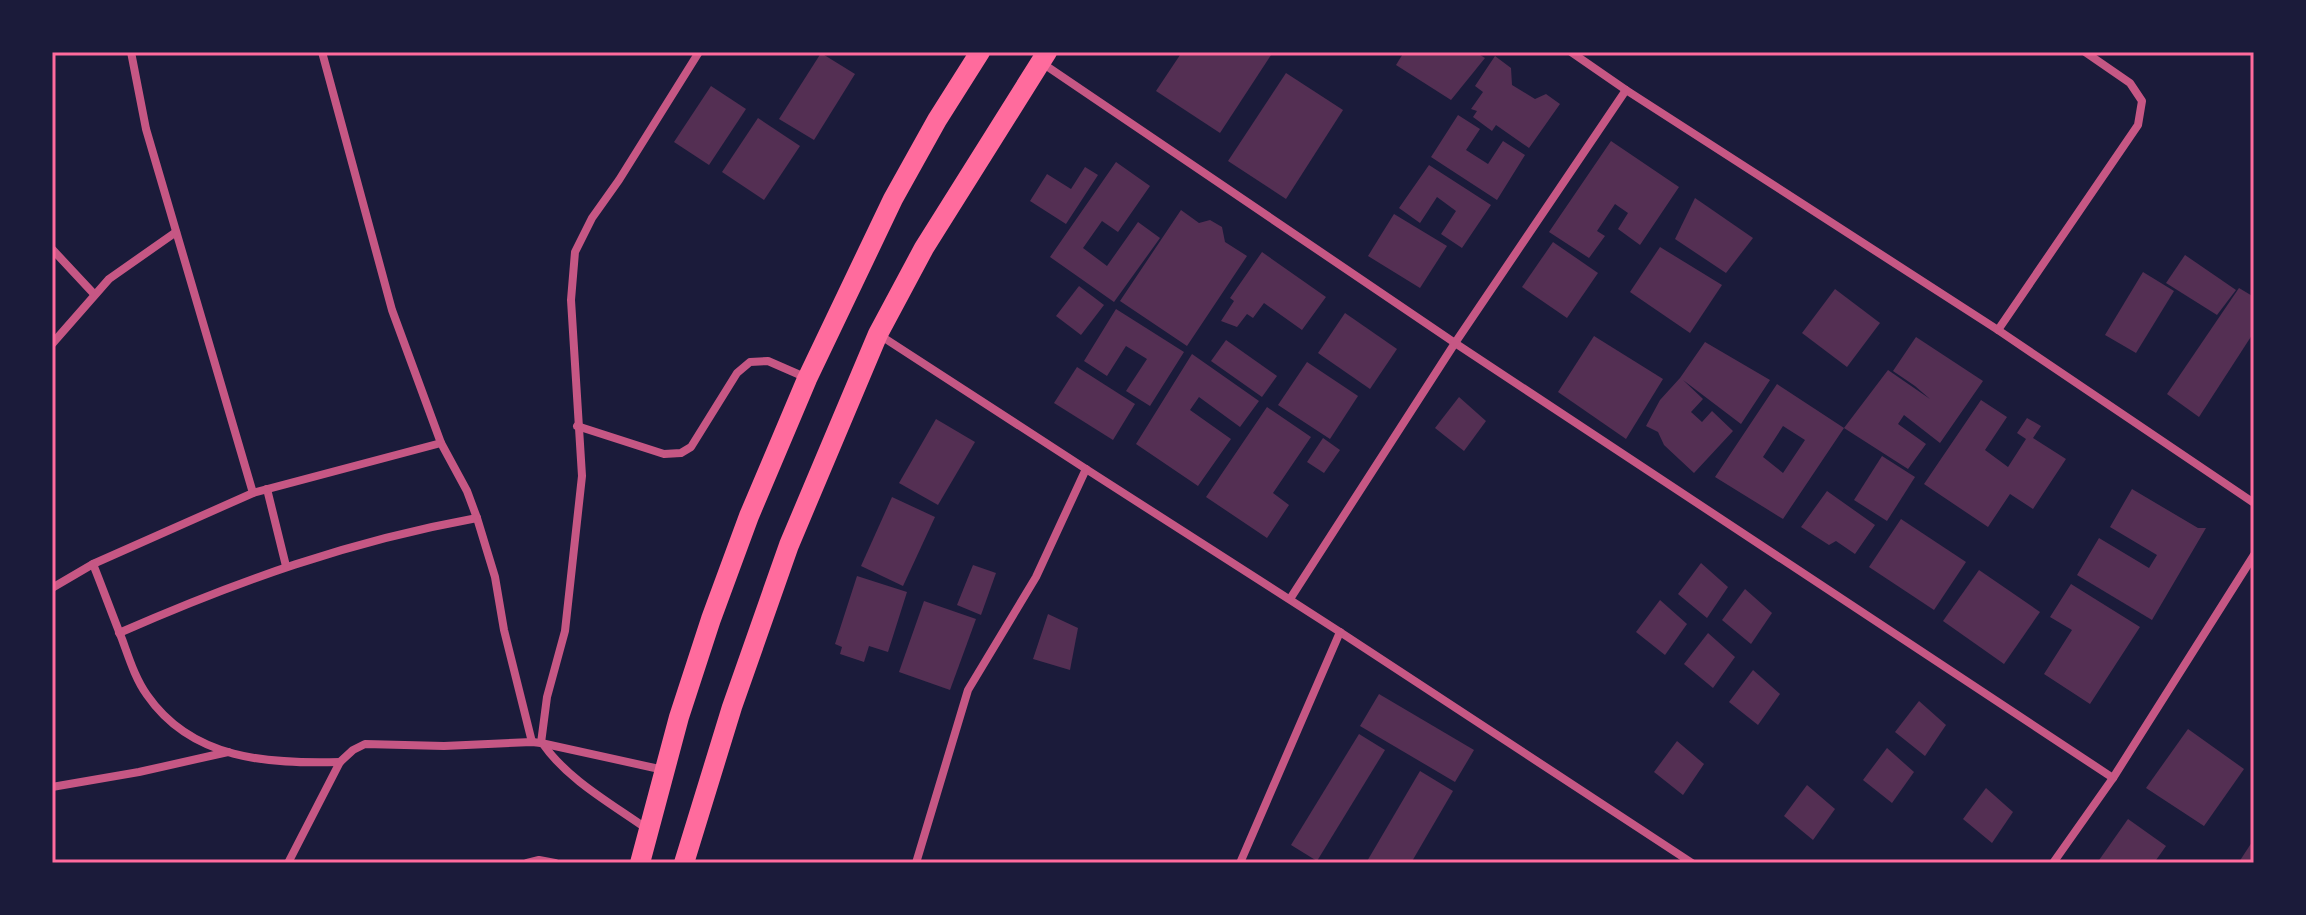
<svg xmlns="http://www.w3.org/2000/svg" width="2306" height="915" font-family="Literata,serif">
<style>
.building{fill:#542f53;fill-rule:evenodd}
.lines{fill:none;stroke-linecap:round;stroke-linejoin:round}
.minor{stroke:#c65784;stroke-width:8}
.primary{stroke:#ff6b9d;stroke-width:20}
.neatline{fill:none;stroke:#ff6b9d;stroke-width:3}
</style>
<rect width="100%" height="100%" fill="#1b1b3a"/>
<g class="building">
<path d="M 1182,52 L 1273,52 L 1220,133 L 1156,91 Z"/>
<path d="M 1404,52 L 1475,52 L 1485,58 L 1451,100 L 1396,65 Z"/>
<path d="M 821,53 L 855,74 L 814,140 L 779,119 Z"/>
<path d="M 1495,56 L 1511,68 L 1512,85 L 1535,99 L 1546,94 L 1560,104 L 1529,148 L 1496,125 L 1492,131 L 1473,117 L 1477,111 L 1471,109 L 1483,92 L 1475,86 Z"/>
<path d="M 1286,73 L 1343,110 L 1286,199 L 1228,161 Z"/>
<path d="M 711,86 L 746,109 L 709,165 L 674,142 Z"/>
<path d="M 1458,115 L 1480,129 L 1466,150 L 1488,164 L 1503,141 L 1525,155 L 1497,200 L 1431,157 Z"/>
<path d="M 758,118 L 800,146 L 764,200 L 722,172 Z"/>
<path d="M 1611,141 L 1679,187 L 1640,245 L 1618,229 L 1628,213 L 1615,204 L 1597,231 L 1605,236 L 1589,258 L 1549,232 Z"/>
<path d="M 1116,162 L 1150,186 L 1118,232 L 1102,221 L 1083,248 L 1107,266 L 1138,222 L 1160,238 L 1114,302 L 1050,257 Z"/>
<path d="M 1429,165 L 1491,205 L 1462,248 L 1441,234 L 1456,211 L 1437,197 L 1420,223 L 1399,208 Z"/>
<path d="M 1085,167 L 1098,175 L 1066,224 L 1030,201 L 1047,174 L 1071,189 Z"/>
<path d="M 1695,198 L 1753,238 L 1726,273 L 1675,239 Z"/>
<path d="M 1181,210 L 1199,223 L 1210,220 L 1222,227 L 1225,242 L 1247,256 L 1187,346 L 1120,301 Z"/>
<path d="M 1394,214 L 1447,246 L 1420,288 L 1368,256 Z"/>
<path d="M 1553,242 L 1598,273 L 1567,318 L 1522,287 Z"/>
<path d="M 1660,247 L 1722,285 L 1690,333 L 1630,292 Z"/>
<path d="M 1262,252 L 1326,297 L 1302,330 L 1264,303 L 1253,318 L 1247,314 L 1237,327 L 1221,321 L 1234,301 L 1230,298 Z"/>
<path d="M 2185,255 L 2236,290 L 2217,315 L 2166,283 Z"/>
<path d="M 2143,272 L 2174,291 L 2136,353 L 2105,335 Z"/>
<path d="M 1079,286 L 1104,305 L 1081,335 L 1056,316 Z"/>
<path d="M 2239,288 L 2254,297 L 2254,332 L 2199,417 L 2167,394 Z"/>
<path d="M 1835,289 L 1880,323 L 1847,367 L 1802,333 Z"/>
<path d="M 1116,309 L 1184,352 L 1150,406 L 1126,391 L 1147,359 L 1126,346 L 1107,376 L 1084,361 Z"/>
<path d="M 1345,313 L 1397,349 L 1370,389 L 1318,353 Z"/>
<path d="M 1594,336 L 1663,379 L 1626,439 L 1558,392 Z"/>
<path d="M 1916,337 L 1983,381 L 1940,443 L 1904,415 L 1898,424 L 1926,444 L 1908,469 L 1844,428 L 1888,370 L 1930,399 L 1915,386 L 1893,371 Z"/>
<path d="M 1226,340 L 1277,376 L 1262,397 L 1211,361 Z"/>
<path d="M 1705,342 L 1770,380 L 1741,424 L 1683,380 L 1703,399 L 1691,412 L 1702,422 L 1712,411 L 1733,431 L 1694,473 L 1664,445 L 1658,432 L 1646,426 L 1660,400 L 1680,378 Z"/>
<path d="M 1192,354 L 1259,401 L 1240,427 L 1199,397 L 1190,410 L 1231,439 L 1198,486 L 1136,444 Z"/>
<path d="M 1307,362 L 1358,396 L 1330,439 L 1278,405 Z"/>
<path d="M 1077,367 L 1135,404 L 1113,440 L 1054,403 Z"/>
<path d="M 1777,384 L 1844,428 L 1783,519 L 1715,477 ZM 1783,426 L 1805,440 L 1783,473 L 1763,457 Z"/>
<path d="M 1459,397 L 1486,421 L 1464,451 L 1435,428 Z"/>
<path d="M 1981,400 L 2007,417 L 1985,450 L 2008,467 L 2026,439 L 2017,433 L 2027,418 L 2041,426 L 2033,438 L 2066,459 L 2033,509 L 2010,494 L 1988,527 L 1924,484 Z"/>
<path d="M 1267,407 L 1311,437 L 1273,493 L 1289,505 L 1267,538 L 1206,497 Z"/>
<path d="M 936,419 L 975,442 L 938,505 L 899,483 Z"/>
<path d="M 1323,438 L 1340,450 L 1324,473 L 1307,462 Z"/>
<path d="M 1882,456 L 1915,477 L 1887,521 L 1854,500 Z"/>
<path d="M 2132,489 L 2198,528 L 2206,528 L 2152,620 L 2077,575 L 2099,538 L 2149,568 L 2157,555 L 2110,527 Z"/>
<path d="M 1827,491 L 1875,525 L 1855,554 L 1836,541 L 1829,545 L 1801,527 Z"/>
<path d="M 892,497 L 935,517 L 903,586 L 861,566 Z"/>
<path d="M 1901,519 L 1966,562 L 1934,610 L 1869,567 Z"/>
<path d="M 1701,563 L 1728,587 L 1707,618 L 1678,594 Z"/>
<path d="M 973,565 L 996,573 L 981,615 L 957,605 Z"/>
<path d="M 1979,570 L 2040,612 L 2004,664 L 1943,621 Z"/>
<path d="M 857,576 L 907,592 L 888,652 L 869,646 L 864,662 L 840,654 L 842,647 L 835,644 Z"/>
<path d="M 2071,584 L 2140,627 L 2090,704 L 2044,674 L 2072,630 L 2050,617 Z"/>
<path d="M 1745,589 L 1772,613 L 1751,644 L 1722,620 Z"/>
<path d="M 1660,600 L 1687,624 L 1665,655 L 1636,632 Z"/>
<path d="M 924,601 L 976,619 L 950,690 L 899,672 Z"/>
<path d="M 1048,614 L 1078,628 L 1070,670 L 1033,659 Z"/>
<path d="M 1708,633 L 1735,657 L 1713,688 L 1684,664 Z"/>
<path d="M 1753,670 L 1780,694 L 1758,725 L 1729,702 Z"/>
<path d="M 1379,694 L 1474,750 L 1455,782 L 1360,726 Z"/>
<path d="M 1919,701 L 1946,725 L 1925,756 L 1895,732 Z"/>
<path d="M 2188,729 L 2244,769 L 2204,826 L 2146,788 Z"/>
<path d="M 1359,734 L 1385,750 L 1317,861 L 1291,845 Z"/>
<path d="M 1677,741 L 1704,764 L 1683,795 L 1654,772 Z"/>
<path d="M 1887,748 L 1914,772 L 1892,803 L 1863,780 Z"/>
<path d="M 1420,771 L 1453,791 L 1411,863 L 1366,863 Z"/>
<path d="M 1807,785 L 1835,809 L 1813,840 L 1784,816 Z"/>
<path d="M 1986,788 L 2013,812 L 1992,843 L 1963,819 Z"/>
<path d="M 2128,819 L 2166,846 L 2154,863 L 2097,863 Z"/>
<path d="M 2254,839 L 2254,863 L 2241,863 L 2239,862 Z"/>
</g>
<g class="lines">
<g class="minor">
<path d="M 131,52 L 146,129 L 253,493"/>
<path d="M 322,52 L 392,310 L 441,443 L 467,491 L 477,518 L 495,577 L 504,630 L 532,742"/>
<path d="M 1571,52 L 1626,90 L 1998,330 L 2254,503"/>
<path d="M 1042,63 L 1455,343 L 2113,778"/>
<path d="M 52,249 L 94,294"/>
<path d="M 1998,330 L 2138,125 L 2142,101 L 2130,83 L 2085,52"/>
<path d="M 878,334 L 1086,469 L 1340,632 L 1692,863"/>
<path d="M 52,344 L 109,279 L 176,232"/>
<path d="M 577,426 L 664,454 L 681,453 L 691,447 L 737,373 L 750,362 L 768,361 L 807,378"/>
<path d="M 267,489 L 286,566"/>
<path d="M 93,564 C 103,589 112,614 122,639 C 129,658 135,678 147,695 C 192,760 268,764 340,762"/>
<path d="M 52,588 L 93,564 L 253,493 L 441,443"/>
<path d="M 1290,599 L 1455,343 L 1626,90"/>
<path d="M 119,633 C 237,581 350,541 477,518"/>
<path d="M 541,743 L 547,697 L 565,631 L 582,476 L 571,300 L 575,252 L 592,218 L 619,180 L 699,52"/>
<path d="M 543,744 C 568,780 612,804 647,829"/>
<path d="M 52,787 L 139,772 L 228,752"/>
<path d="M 288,863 L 340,762 L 353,750 L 365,744 L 444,746 L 532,742 L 541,743 L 664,770"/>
<path d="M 527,863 L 539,860 L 555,863"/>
<path d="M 916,863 L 968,690 L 1036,577 L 1086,469"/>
<path d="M 1240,863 L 1340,632"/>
<path d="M 2053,863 L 2113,778 L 2254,555"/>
</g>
<g class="primary">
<path d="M 640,863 L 679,717 L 711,619 L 749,516 L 807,379 L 893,199 L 937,120 L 980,52"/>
<path d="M 684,863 L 732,707 L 789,545 L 878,334 L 924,248 L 1047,52"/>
</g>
</g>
<rect width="2306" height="915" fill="none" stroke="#1b1b3a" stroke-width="108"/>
<rect x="54" y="54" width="2198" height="807" class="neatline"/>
</svg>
